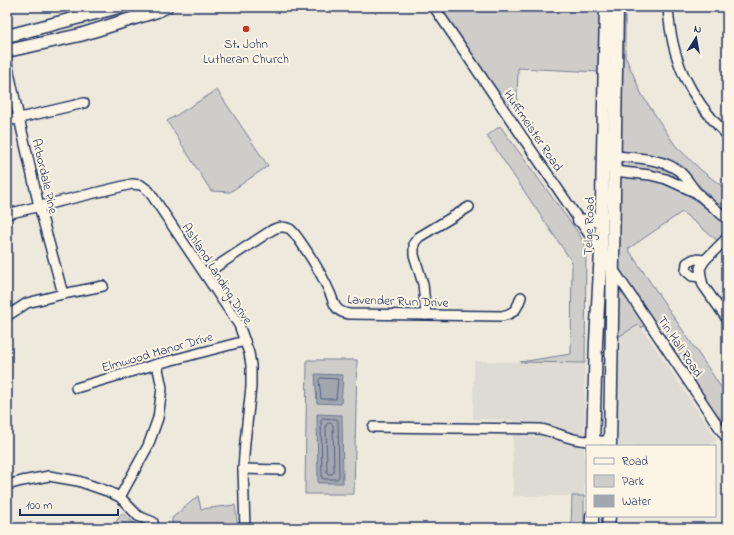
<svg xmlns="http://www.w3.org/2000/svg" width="734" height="535" font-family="'Indie Flower',sans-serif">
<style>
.built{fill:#dedbd4}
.green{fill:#cfcdca;stroke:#757e94}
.water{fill:#a2a7af;stroke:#6c778f}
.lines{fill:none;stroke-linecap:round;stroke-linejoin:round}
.shore{stroke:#515f7e;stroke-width:1}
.minor-casing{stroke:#1b2f5e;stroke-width:12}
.major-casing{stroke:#1b2f5e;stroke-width:15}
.minor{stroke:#fcf5e5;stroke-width:9}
.major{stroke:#fcf5e5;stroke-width:12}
.poi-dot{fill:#c8321e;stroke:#fcf5e5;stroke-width:1.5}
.labels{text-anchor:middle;stroke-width:4;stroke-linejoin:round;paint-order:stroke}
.poi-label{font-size:13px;fill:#1b2f5e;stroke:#fcf5e5}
.street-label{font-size:13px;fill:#1b2f5e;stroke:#fcf5e5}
</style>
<rect width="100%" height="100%" fill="#eee9dd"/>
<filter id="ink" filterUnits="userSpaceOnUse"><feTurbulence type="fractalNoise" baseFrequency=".025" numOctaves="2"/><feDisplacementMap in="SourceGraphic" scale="8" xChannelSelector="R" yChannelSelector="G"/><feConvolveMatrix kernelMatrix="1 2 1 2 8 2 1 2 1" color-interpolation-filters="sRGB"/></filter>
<g filter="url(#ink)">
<g class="built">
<path d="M 639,323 L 717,440 L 707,446 L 618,446 L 618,334 Z"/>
<path d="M 474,361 L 585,363 L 584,496 L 513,496 L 513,420 L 473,419 Z"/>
<path d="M 695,524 L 696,528 L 617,528 L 617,527 Z"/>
</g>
<g class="green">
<path d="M 440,7 L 600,7 L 599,72 L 518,68 L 517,101 L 507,105 Z"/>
<path d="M 621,7 L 625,7 L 625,56 L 642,95 L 675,145 L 702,171 L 727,190 L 727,214 C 705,192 681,161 648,155 C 640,153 631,154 623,152 L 620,150 Z"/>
<path d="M 217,90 L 268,166 L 230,192 L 211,191 L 167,121 Z"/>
<path d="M 500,126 L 579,234 L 586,247 L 585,363 L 520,362 L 571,354 L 572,262 L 487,136 Z"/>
<path d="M 627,160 L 652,164 L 666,169 L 679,176 L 680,179 L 677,181 L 624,169 L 621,166 L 620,164 Z"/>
<path d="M 622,177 C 659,178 684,189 712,213 C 717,218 724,222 726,229 L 718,241 L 682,212 L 628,249 L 727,396 L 727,430 L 617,266 L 618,182 Z"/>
<path d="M 621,288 L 624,290 L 644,324 L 644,326 L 642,328 L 641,326 L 638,325 L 618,337 L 616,336 L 617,290 L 619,293 L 621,293 Z"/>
<path d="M 307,360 L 357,360 L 354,494 L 305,494 Z"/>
<path d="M 198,496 L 201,509 L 235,505 L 238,528 L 171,528 L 172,525 L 172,518 Z"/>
<path d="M 572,496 L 584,496 L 584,528 L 571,528 Z"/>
<path d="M 122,513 L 134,523 L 137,528 L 112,528 Z"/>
</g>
<g class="water">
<path d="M 315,374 L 343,375 L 341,404 L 317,403 Z"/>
<path d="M 317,414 L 342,415 L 343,483 L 318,483 Z"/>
</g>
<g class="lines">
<g class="shore">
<path d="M 321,378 L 338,379 L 336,399 L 321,399 L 319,380 Z"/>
<path d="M 323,418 L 336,419 L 338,420 L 339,477 L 337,479 L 324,479 L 322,478 L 321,420 Z"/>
<path d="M 329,423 L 332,424 L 333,425 L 334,472 L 332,474 L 328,474 L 327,472 L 326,425 Z"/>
</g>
<defs>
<g id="minor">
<path d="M 434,7 L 579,220 L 601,251 L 727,439"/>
<path d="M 668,7 C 671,60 689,97 727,135"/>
<path d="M 7,63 L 19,118 L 39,206 L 63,294"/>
<path d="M 7,121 L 84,103"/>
<path d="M 610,158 L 614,156 C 635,158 662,158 679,171 C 687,177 692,188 699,195 C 708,203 718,211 727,219"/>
<path d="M 609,168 L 614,171 L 650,175 L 666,179 L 699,194"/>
<path d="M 7,214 L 132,184 L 141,185 L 149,191 L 239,325 L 249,353 L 251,365 L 251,387 L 245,442 L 243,469 L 245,528"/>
<path d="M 727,238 L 705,260 L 700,268 L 701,277 L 703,285 L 727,319"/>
<path d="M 205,274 L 272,230 C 277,227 284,226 290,229 C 294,232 297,237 300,241 C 311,257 322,274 330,293 C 332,297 333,303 336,307 C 339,312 344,313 349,314 L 502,316 C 515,313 517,309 521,297"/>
<path d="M 701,277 L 692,276 L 686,271 L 687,263 L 694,259 L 705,260"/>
<path d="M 426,315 L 423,284 L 414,255 L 414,243 L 419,237 L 469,207"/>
<path d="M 7,316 L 27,303 L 63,294 L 103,286"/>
<path d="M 76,388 L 157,364 L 245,341"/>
<path d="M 373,427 L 540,429 C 552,431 562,436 574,439 C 586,442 598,441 610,441"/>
<path d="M 243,469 L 281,470"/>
<path d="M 7,485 L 22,481 L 49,476 L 78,481 L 107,491 L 120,497 L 138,516 L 153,522"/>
<path d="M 120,497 L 148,446 L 158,418 L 162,388 L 157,364"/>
</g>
<g id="major">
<path d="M 7,36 L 119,7"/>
<path d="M 7,51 L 80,35 L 157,11 L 166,7"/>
<path d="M 579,220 C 590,222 593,222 602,215"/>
<path d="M 593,446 L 596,342 L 601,251 L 606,7"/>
<path d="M 610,446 L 617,7"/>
<path d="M 592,528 L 592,516"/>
<path d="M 608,528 L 609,516"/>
</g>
</defs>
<use href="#minor" class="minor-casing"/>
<use href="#major" class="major-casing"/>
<use href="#minor" class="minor"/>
<use href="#major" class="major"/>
</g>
</g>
<circle class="poi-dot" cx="246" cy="29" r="4"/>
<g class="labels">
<g class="poi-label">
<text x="246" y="48">St. John<tspan x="246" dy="15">Lutheran Church</tspan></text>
</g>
<g class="street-label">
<text transform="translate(534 130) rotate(56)" y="5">Huffmeister Road</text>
<text transform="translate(46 176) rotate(77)" y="5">Arbordale Pine</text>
<text transform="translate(588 226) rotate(-88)" y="5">Telge Road</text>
<text transform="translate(218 273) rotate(57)" y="5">Ashland Landing Drive</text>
<text transform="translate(398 300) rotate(2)" y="5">Lavender Run Drive</text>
<text transform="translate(681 346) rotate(56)" y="5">Tin Hall Road</text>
<text transform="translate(157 351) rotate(-16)" y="5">Elmwood Manor Drive</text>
</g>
</g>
<rect width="734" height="535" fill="none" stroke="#fcf5e5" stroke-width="24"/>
<rect x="12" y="12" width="710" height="511" fill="none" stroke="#1b2f5e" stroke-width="1.5" filter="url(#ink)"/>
<rect x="586" y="445" width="130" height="72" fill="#fcf5e5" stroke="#a2a6af"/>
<rect x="594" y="458" width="20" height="6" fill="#fcf5e5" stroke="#a2a6af"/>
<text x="622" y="465" font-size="12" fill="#1b2f5e">Road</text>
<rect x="594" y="475" width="20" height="12" fill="#cfcdca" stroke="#a2a6af"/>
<text x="622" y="485" font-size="12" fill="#1b2f5e">Park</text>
<rect x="594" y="495" width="20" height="12" fill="#a2a7af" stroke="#a2a6af"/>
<text x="622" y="505" font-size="12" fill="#1b2f5e">Water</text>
<g transform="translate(696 38) rotate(11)" stroke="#fcf5e5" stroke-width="3" paint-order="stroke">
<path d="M0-3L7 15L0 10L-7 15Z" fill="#1b2f5e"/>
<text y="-6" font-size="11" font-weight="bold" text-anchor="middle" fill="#1b2f5e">N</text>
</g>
<path d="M20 509v6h98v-6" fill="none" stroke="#1b2f5e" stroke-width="2"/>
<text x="26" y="509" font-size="12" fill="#1b2f5e" stroke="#fcf5e5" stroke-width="3" paint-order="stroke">100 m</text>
</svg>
